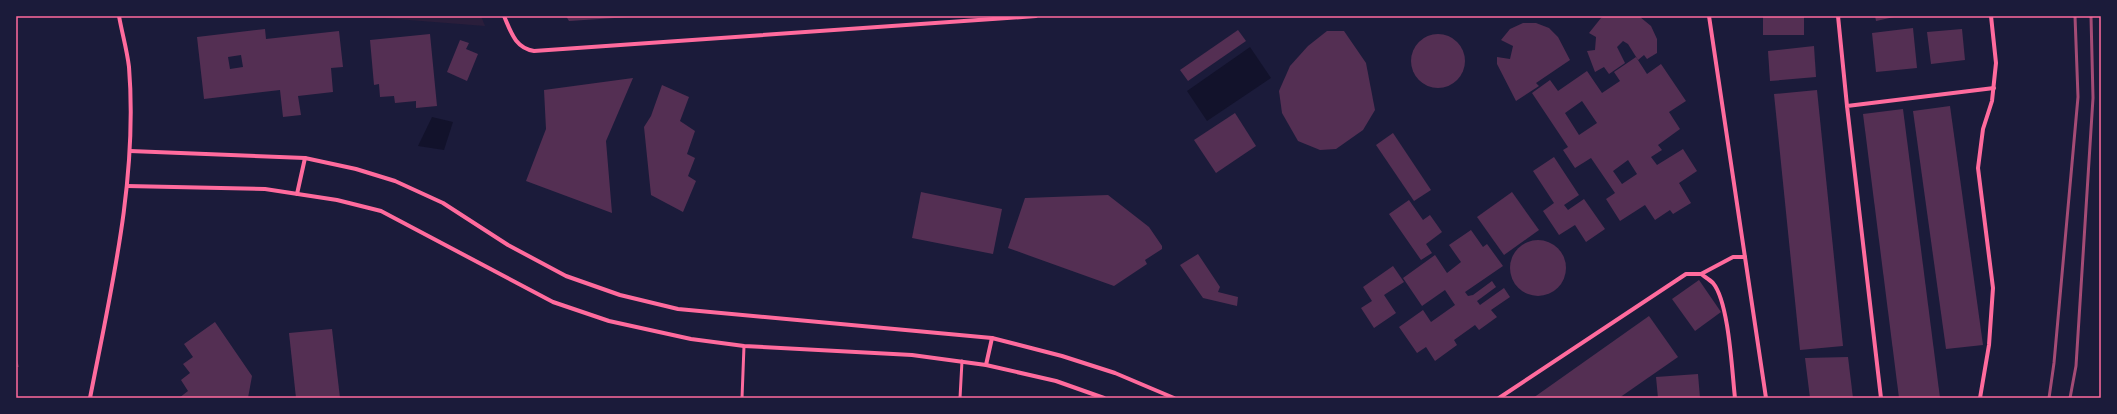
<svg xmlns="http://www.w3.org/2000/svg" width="2117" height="414" font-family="'Titillium Web',sans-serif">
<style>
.green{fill:#2a1e3b}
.water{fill:#12122b}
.building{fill:#542f53;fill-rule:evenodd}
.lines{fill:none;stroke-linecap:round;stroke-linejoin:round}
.service{stroke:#ff6b9d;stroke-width:3}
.minor{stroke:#ff6b9d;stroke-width:4}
.rail{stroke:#a44b75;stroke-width:3}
.neatline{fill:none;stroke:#ff6b9d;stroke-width:1.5}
</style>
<rect width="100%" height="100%" fill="#1b1b3a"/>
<path class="green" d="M 358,16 L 481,16 L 485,26 Z"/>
<g class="water">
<path d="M 1250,47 L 1271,78 L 1207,121 L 1187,91 Z"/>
<path d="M 432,117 L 453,122 L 444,150 L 418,146 Z"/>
</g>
<g class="building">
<path d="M 566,16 L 630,16 L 630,17 L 569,21 Z"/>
<path d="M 1605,16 L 1640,17 L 1651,26 L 1657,39 L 1657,53 L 1647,59 L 1644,55 L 1638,60 L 1628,44 L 1623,41 L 1617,47 L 1625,63 L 1609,74 L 1604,67 L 1595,72 L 1587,51 L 1595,50 L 1596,37 L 1589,33 L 1601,18 Z"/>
<rect x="1763" y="16" width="41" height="19"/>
<path d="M 1875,16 L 1894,16 L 1894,17 L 1876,21 Z"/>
<path d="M 1523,23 L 1536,23 L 1549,28 L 1558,37 L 1570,60 L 1536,83 L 1539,86 L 1516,101 L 1497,64 L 1497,57 L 1510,59 L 1513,46 L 1501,40 L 1510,29 Z"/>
<path d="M 1913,28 L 1917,68 L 1876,72 L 1872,33 Z"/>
<path d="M 265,29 L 266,39 L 339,31 L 343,67 L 331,68 L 333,92 L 298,96 L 301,115 L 283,117 L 280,90 L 204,99 L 197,37 ZM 241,55 L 243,67 L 230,69 L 228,57 Z"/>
<path d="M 1962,29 L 1965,60 L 1931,64 L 1927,32 Z"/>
<path d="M 1238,30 L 1246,41 L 1188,81 L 1180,70 Z"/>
<path d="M 1327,31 L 1344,31 L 1366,63 L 1375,110 L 1363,130 L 1336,149 L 1320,150 L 1298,141 L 1282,113 L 1279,91 L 1290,66 L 1308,46 Z"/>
<path d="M 430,34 L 437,106 L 416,108 L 416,101 L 395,103 L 394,96 L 380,97 L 379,84 L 374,85 L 370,40 Z"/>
<circle cx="1438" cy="61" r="27"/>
<path d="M 460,40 L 469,43 L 466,49 L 478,54 L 467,81 L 447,72 Z"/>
<path d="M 1814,46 L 1816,77 L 1770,81 L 1768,51 Z"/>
<path d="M 1636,57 L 1647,74 L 1661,64 L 1686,101 L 1669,112 L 1680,129 L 1658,145 L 1662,150 L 1651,157 L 1657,165 L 1683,149 L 1697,171 L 1679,183 L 1691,203 L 1673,214 L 1670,210 L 1655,220 L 1645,205 L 1620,221 L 1606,199 L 1615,193 L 1591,158 L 1575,168 L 1563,150 L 1568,147 L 1532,93 L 1550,80 L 1558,91 L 1587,71 L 1602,93 L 1620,81 L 1614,72 ZM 1582,101 L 1597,123 L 1579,135 L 1565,113 ZM 1628,160 L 1637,174 L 1622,184 L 1613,171 Z"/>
<path d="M 633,78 L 606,141 L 612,213 L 526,181 L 546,129 L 544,90 Z"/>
<path d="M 662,85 L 689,97 L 680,121 L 695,131 L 687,154 L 695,158 L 688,176 L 696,181 L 683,212 L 651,195 L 644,127 L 651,116 Z"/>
<path d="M 1817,90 L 1843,346 L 1800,350 L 1774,94 Z"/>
<path d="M 1950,106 L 1983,345 L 1946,349 L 1913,111 Z"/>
<path d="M 1903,109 L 1940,398 L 1899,398 L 1863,114 Z"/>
<path d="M 1235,113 L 1256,146 L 1216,173 L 1194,140 Z"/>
<path d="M 1393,133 L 1431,190 L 1414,201 L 1376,145 Z"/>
<path d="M 1554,157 L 1579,195 L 1564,205 L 1568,210 L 1584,199 L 1605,229 L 1586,242 L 1575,225 L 1559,235 L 1543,211 L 1554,203 L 1533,171 Z"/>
<path d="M 921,192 L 1002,209 L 993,254 L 912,238 Z"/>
<path d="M 1512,192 L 1539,230 L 1504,255 L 1477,217 Z"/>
<path d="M 1108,195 L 1149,227 L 1162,246 L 1162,249 L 1145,260 L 1147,264 L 1114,286 L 1008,248 L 1025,198 Z"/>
<path d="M 1409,200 L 1423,220 L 1430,215 L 1442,232 L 1426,244 L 1432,253 L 1421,260 L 1389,214 Z"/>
<path d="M 1471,230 L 1483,247 L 1487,244 L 1503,266 L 1465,292 L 1468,296 L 1473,295 L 1492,281 L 1496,287 L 1477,301 L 1480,305 L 1504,288 L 1510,297 L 1491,310 L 1497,317 L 1479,330 L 1475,325 L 1454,340 L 1457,345 L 1435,361 L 1426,347 L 1417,353 L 1399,327 L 1423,310 L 1431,322 L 1455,305 L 1445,290 L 1422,306 L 1403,278 L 1435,255 L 1447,273 L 1461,262 L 1449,245 Z"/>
<circle cx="1538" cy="268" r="28"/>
<path d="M 1198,254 L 1220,287 L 1218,292 L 1238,297 L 1237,306 L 1203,298 L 1180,265 Z"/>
<path d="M 1393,266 L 1404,282 L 1384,295 L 1396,313 L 1374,328 L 1361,308 L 1372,301 L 1363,287 Z"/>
<path d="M 1699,280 L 1721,312 L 1695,331 L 1672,299 Z"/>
<path d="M 1649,316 L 1678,357 L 1619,398 L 1533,398 Z"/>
<path d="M 215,322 L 252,376 L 248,398 L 179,398 L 188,391 L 181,380 L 190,373 L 183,364 L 193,357 L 184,344 Z"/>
<path d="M 332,329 L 340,398 L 296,398 L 289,333 Z"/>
<path d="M 16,356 L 19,367 L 16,367 Z"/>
<path d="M 1848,357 L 1853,398 L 1810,398 L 1805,358 Z"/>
<path d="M 1698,374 L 1700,398 L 1658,398 L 1656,377 Z"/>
</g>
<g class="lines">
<g class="service">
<path d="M 742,398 L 744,346"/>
<path d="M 960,398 L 962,361"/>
</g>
<g class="minor">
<path d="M 504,16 C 511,32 515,48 534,51 L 1036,16"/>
<path d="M 1709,16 L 1766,398"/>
<path d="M 1838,16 L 1847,106"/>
<path d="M 130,151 L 305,158 L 356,169 L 395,181 L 443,203 L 508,245 L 566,276 L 620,295 L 678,309 L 992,338 L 1062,356 L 1115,373 L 1174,398"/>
<path d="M 127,186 L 265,189 L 337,200 L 381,211 L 553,302 L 609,321 L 691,339 L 744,346 L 912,355 L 986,365 L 1056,381 L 1104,398"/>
<path d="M 297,194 L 305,158"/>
<path d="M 1701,274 L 1733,257 L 1745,257"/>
<path d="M 986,365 L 992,338"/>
<path d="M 90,398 C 111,290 138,178 129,67 C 127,50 122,33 119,16"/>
<path d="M 1499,398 L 1686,274 L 1701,274 C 1705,277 1710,280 1713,283 C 1729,302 1732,372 1735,398"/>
<path d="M 1881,398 L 1847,106 L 1994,88"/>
<path d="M 1980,398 L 1989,345 L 1993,288 L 1978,168 L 1983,129 L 1992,101 L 1996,63 L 1991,16"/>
</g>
<g class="rail">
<path d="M 2049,398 L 2054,363 L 2078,97 L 2075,16"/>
<path d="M 2070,398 L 2076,366 L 2093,98 L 2091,16"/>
</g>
</g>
<rect width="2117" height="414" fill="none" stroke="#1b1b3a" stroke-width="34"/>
<rect x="17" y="17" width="2083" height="380" class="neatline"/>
</svg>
